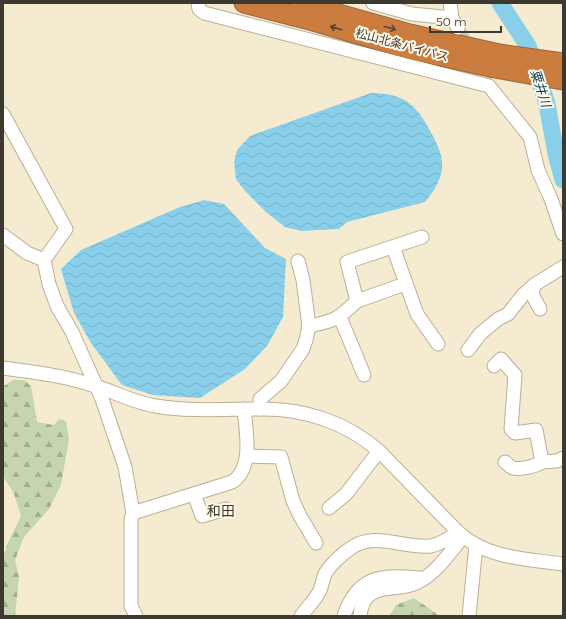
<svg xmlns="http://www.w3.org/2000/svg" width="566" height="619" font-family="Montserrat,'Noto Sans JP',sans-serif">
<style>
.forest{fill:url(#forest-firs)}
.water{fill:url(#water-waves)}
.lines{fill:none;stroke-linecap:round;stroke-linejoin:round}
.river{stroke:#89cfe9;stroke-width:17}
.minor-tunnel{stroke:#d0c7b1;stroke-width:13;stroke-dasharray:13 6;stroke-linecap:butt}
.minor-casing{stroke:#bab097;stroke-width:15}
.highway-casing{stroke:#996539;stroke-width:21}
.minor{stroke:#fff;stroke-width:13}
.highway{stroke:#cb7c3f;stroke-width:19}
.oneway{stroke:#594632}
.labels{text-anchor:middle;stroke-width:4;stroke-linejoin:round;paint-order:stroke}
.street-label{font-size:12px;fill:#3d392f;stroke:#fff8e9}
.water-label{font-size:13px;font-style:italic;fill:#084658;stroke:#fff8e9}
.quarter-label{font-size:14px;fill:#3d392f;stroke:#fff8e9}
</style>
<defs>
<pattern id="forest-firs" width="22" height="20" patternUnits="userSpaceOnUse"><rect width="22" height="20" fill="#c5d5af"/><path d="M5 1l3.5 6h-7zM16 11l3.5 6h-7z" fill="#a1ae8f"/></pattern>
<pattern id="water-waves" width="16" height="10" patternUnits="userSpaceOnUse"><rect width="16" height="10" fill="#89cfe9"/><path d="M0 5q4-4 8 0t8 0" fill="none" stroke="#77b2c8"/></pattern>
</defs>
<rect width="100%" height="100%" fill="#f5ebd1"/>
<g class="forest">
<path d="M 13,380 L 24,380 L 31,386 L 37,422 L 54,425 L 59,419 L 66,421 L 69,439 L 61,485 L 49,509 L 24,537 L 15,560 L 19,577 L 15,616 L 3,616 L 3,557 L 8,543 L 21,516 L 14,494 L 3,476 L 3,389 L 4,386 Z"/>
<path d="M 414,598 L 440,616 L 390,616 L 396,605 Z"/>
</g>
<g class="water">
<path d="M 371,93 C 407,93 418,107 434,138 C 439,149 443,156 442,169 C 441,180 432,194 425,202 L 347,222 L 339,229 L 301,231 L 285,227 L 266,212 L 245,191 L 236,179 L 234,162 L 237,150 L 250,136 Z"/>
<path d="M 204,200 L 224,204 L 265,248 L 286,259 L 283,317 L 267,346 L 245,369 L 200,398 L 153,395 L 122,385 L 91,343 L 74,313 L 61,269 L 81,250 L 180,207 Z"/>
</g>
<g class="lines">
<path class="river" d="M 500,3 L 528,46 L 547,104 L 556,154 L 563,180"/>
<path class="minor-tunnel" d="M 458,28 L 486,82"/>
<defs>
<g id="minor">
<path d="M 198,3 L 199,9 L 204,13 L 489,86 L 530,137 L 538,170 L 551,199 L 563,234"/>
<path d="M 373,3 L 412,14 L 452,18"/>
<path d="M 450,3 L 452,18 L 458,28"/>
<path d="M 3,114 L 66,229 L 44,260 L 49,284 L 57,306 L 72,332 L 102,399 L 125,467 L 133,513 L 232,482 C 254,468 246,431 244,409"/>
<path d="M 3,235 L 27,253 L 44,260"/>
<path d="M 393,247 L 417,314 L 438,344"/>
<path d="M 534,285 L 532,294 L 540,309"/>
<path d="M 357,301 L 405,284"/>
<path d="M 340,317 L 364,375"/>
<path d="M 309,326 C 335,321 338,319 357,301 L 347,262 L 422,237"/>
<path d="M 468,350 L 480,334 L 498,319 L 508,314 L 523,295 L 534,285 L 563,267"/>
<path d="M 494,366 L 501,359 L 515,375 L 511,429 L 515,433 L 536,430 L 542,462 L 557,461 L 563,458"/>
<path d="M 3,368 C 34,372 66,376 95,386 C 115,392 135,403 156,406 C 190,412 225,409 259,409 C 303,408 346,422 379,451 L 458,532 C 487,559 527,559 563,564"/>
<path d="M 260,409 L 260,399 L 281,381 L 303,349 L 306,340 L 309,326 L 303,280 L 298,261"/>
<path d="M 247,456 L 281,457 L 293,501 L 300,516 L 316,543"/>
<path d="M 505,462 C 508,464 510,467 513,468 C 521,470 536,466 542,462"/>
<path d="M 194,494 L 202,516 L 226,509"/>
<path d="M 329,508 L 346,494 L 379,451"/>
<path d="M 133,513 L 131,519 L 131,606 L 136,616"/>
<path d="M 301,616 C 306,609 313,602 318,594 C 322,588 322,581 325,574 C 330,565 342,554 351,548 C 375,531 404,549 431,546 C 441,544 450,538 458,532"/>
<path d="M 344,616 C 345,611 348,606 350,602 C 366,572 392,576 421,578"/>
<path d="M 360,616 C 364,577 398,595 420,581 C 438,571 450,552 463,537"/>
<path d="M 469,616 L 476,545"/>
</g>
<g id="highway">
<path d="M 244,3 L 306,19 L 408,49 L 495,68 L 563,80"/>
<path d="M 299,3 L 410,34 L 499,54 L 563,63"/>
</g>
</defs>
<use href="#minor" class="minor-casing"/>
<use href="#highway" class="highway-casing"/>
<use href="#minor" class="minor"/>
<use href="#highway" class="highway"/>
</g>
<defs><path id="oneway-shaft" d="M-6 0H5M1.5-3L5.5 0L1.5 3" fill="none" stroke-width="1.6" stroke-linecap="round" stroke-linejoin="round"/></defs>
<g class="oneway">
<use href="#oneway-shaft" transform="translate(336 28) rotate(-164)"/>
<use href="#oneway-shaft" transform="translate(390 28) rotate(15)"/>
</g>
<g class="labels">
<g class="street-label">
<text transform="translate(402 45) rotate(15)" y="4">松山北条バイパス</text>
</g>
<g class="water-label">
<text transform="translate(541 88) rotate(72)" y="5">粟井川</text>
</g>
<g class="quarter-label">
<text x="221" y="516">和田</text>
</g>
</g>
<rect width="566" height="619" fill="none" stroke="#3d392f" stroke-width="8"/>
<path d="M430 26v6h71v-6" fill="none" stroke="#3d392f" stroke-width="2"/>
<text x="436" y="26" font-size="12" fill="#3d392f" stroke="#fff8e9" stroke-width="3" paint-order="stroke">50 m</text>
</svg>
